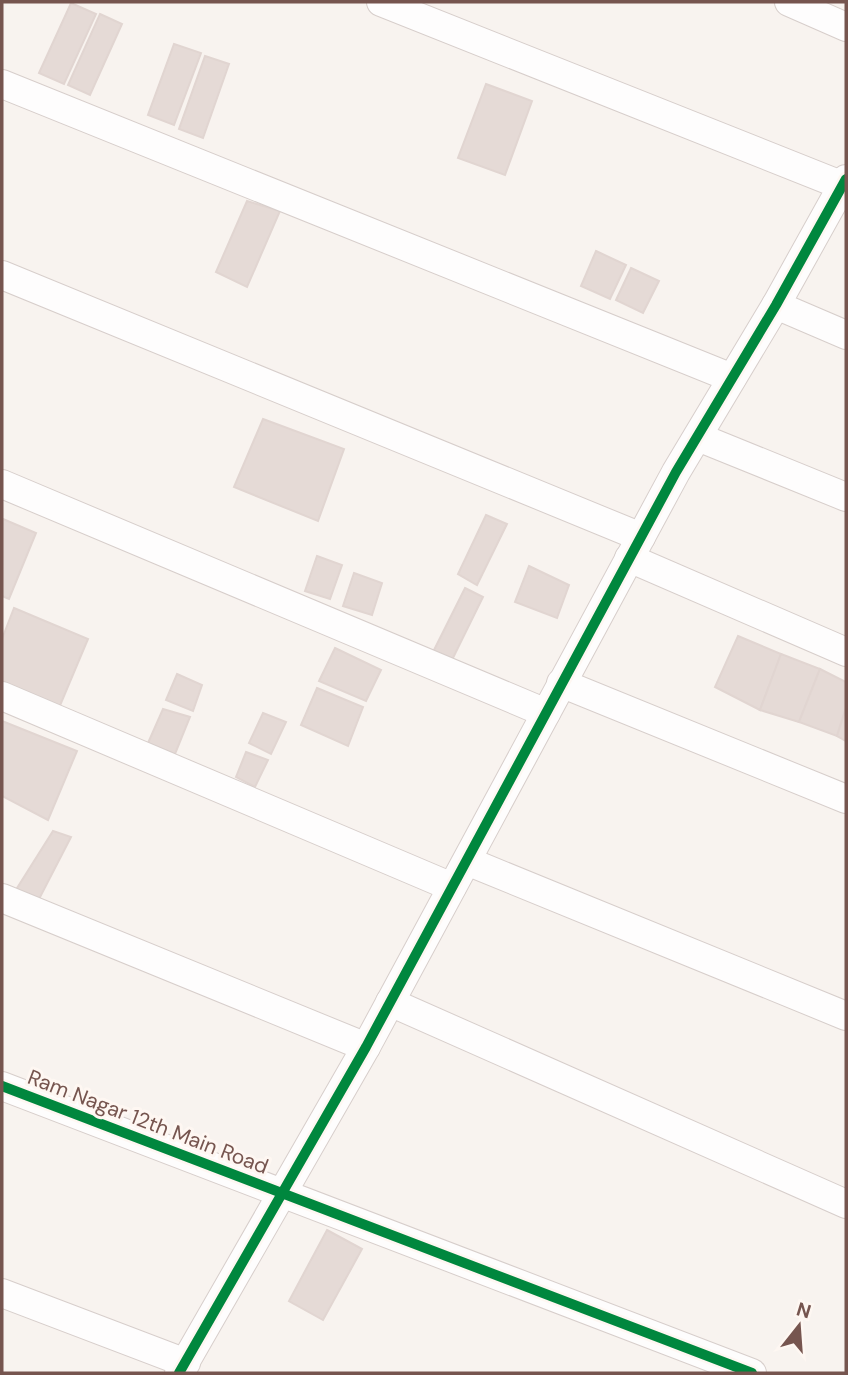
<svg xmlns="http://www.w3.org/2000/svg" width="848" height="1375" font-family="'DM Sans',sans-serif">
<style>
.building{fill:#e5dad6;stroke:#e1d5d1;stroke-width:2}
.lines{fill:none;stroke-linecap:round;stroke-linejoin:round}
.minor-casing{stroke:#d7cecb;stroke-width:30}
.minor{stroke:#fefdfd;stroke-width:28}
.cycleway-casing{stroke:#fef7f2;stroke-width:15}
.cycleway{stroke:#00873e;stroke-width:10}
.labels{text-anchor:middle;stroke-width:6;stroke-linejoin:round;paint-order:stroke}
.street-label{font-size:21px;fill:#76554f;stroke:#fef7f2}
</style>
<rect width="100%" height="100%" fill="#f8f3ef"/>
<g class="building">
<path d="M 71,3 L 96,14 L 64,84 L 39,73 Z"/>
<path d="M 100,14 L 122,24 L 90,95 L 68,85 Z"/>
<path d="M 174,44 L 201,53 L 174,125 L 148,115 Z"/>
<path d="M 205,56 L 229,64 L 203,138 L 179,129 Z"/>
<path d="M 486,84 L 532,101 L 505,175 L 458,158 Z"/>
<path d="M 247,201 L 280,211 L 247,287 L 216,272 Z"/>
<path d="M 596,251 L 626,265 L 610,299 L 581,286 Z"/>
<path d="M 631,268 L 659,281 L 643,313 L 616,300 Z"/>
<path d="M 263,419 L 344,449 L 318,521 L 234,487 Z"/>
<path d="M 486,515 L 507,524 L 477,585 L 458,574 Z"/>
<path d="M 3,519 L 36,533 L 9,599 L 2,596 Z"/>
<path d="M 317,556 L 342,565 L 330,599 L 305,591 Z"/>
<path d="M 529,566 L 569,585 L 557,618 L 515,602 Z"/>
<path d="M 354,573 L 382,583 L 372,615 L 343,606 Z"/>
<path d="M 465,588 L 483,597 L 452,660 L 433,652 Z"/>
<path d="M 14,608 L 88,639 L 59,708 L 2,682 L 2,639 Z"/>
<path d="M 738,636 L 781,654 L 760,710 L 715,687 Z"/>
<path d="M 335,648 L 381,670 L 366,701 L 319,681 Z"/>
<path d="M 781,654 L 820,669 L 799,722 L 760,710 Z"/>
<path d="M 820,669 L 846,682 L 846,708 L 837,736 L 799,722 Z"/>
<path d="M 177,674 L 202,685 L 193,711 L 166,700 Z"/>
<path d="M 317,688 L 363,707 L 348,746 L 301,725 Z"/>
<path d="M 846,708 L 846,741 L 837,736 Z"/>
<path d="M 163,709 L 190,717 L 175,754 L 148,743 Z"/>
<path d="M 263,713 L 286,722 L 271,754 L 249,743 Z"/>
<path d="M 2,721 L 77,751 L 48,820 L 2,796 Z"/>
<path d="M 246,752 L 268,760 L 255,787 L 236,777 Z"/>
<path d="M 53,831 L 71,837 L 36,905 L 14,893 Z"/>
<path d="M 327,1230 L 362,1249 L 323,1320 L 289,1301 Z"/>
</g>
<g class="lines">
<defs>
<g id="minor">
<path d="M 381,2 L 846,187"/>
<path d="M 789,2 L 846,27"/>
<path d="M 2,84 L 732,378"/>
<path d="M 2,275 L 641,537"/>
<path d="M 776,305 L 846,335"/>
<path d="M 698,437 L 846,497"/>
<path d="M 2,484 L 546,713"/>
<path d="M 629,558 L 846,652"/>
<path d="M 561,683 L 846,799"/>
<path d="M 2,696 L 452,887"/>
<path d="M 467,861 L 846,1016"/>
<path d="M 2,898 L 366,1047"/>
<path d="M 390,1002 L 846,1204"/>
<path d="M 2,1086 L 752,1373"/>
<path d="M 2,1293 L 186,1363"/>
<path d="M 179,1373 L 366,1047 L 676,472 L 776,305 L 846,179"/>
</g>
</defs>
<use href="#minor" class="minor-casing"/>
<use href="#minor" class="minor"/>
<defs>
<g id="cycleway">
<path d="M 2,1086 L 752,1373"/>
<path d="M 179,1373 L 366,1047 L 676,472 L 776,305 L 846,179"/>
</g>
</defs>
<use href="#cycleway" class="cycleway-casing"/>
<use href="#cycleway" class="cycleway"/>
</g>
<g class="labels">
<g class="street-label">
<text transform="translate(148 1122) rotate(21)" y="7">Ram Nagar 12th Main Road</text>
</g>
</g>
<rect width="848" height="1375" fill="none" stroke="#76554f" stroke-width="7"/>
<g transform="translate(799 1326) rotate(17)" stroke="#fef7f2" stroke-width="5" paint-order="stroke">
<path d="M0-5L12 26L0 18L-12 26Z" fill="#76554f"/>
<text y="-10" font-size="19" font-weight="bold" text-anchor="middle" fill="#76554f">N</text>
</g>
</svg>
